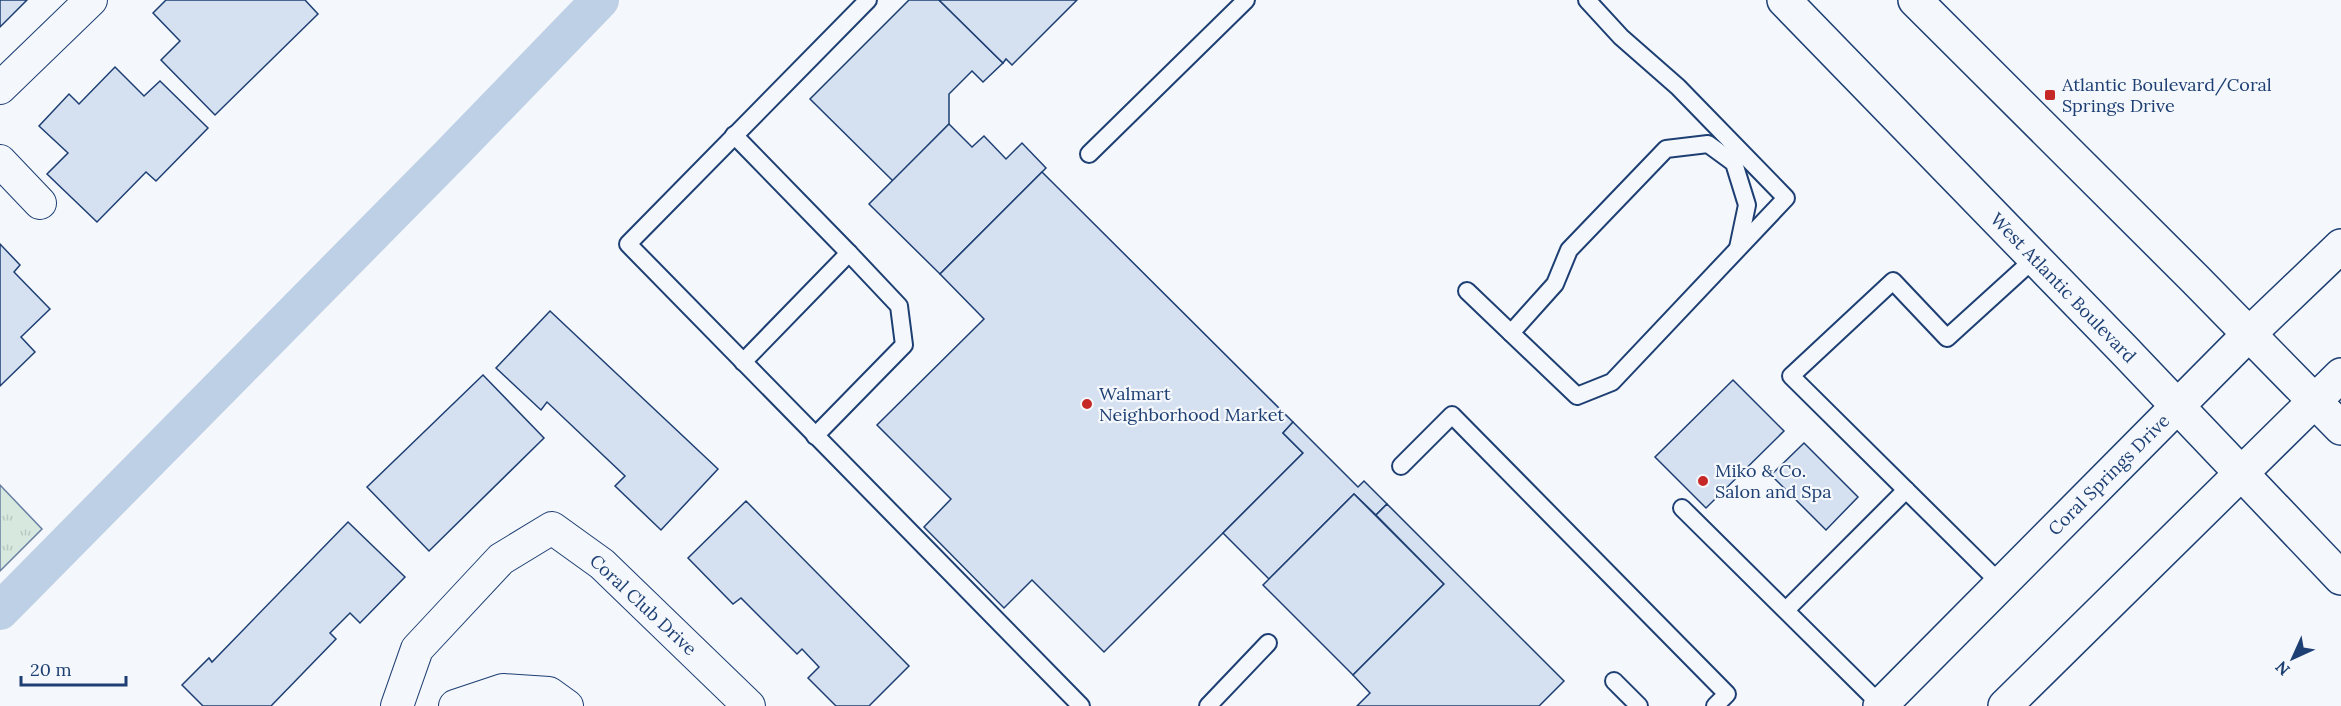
<svg xmlns="http://www.w3.org/2000/svg" width="2341" height="706" font-family="Lora,serif">
<style>
.grass{fill:url(#grass-tufts);stroke:#687fa3;stroke-width:1.5}
.lines{fill:none;stroke-linecap:round;stroke-linejoin:round}
.canal{stroke:#bed0e5;stroke-width:38}
.building{fill:#d5e0f0;stroke:#1d3f73;stroke-width:1.5}
.service-casing{stroke:#1d3f73;stroke-width:20}
.minor-casing{stroke:#1d3f73;stroke-width:34}
.secondary-casing{stroke:#1d3f73;stroke-width:36}
.primary-casing{stroke:#1d3f73;stroke-width:36}
.service{stroke:#f4f7fb;stroke-width:16}
.minor{stroke:#f4f7fb;stroke-width:32}
.secondary{stroke:#f4f7fb;stroke-width:33}
.primary{stroke:#f4f7fb;stroke-width:33}
.poi-dot{fill:#c62828;stroke:#f4f7fb;stroke-width:2}
.labels{text-anchor:middle;stroke-width:4.5;stroke-linejoin:round;paint-order:stroke}
.poi-label{font-size:18px;fill:#1d3f73;stroke:#f4f7fb;text-anchor:start}
.street-label{font-size:18px;fill:#1d3f73;stroke:#f4f7fb}
</style>
<defs>
<pattern id="grass-tufts" width="24" height="20" patternUnits="userSpaceOnUse" patternTransform="scale(1.5)"><rect width="24" height="20" fill="#d7e8df"/><path d="M3 7l-1-3M5 7V3M7 7l1-3M15 17l-1-3M17 17v-4M19 17l1-3" fill="none" stroke="#b8c8c3"/></pattern>
</defs>
<rect width="100%" height="100%" fill="#f4f7fb"/>
<path class="grass" d="M 0,485 L 42,529 L 0,571 Z"/>
<g class="lines">
<path class="canal" d="M 0,611 L 451,154 L 600,0"/>
</g>
<g class="building">
<path d="M 0,0 L 27,0 L 0,27 Z"/>
<path d="M 166,0 L 305,0 L 318,14 L 215,115 L 161,60 L 180,41 L 153,13 Z"/>
<path d="M 909,0 L 939,0 L 1003,63 L 983,82 L 972,71 L 949,94 L 949,124 L 893,181 L 810,99 Z"/>
<path d="M 939,0 L 1077,0 L 1012,65 L 1006,59 L 1003,63 Z"/>
<path d="M 115,67 L 144,96 L 160,81 L 208,128 L 156,181 L 146,172 L 97,222 L 47,174 L 68,153 L 39,126 L 69,94 L 79,104 Z"/>
<path d="M 949,124 L 972,147 L 984,136 L 1006,159 L 1022,143 L 1046,168 L 940,274 L 869,204 Z"/>
<path d="M 1042,172 L 1293,422 L 1283,433 L 1303,453 L 1104,652 L 1032,580 L 1004,608 L 924,527 L 951,499 L 877,425 L 984,319 L 940,274 Z"/>
<path d="M 0,244 L 20,265 L 14,272 L 50,309 L 21,337 L 35,352 L 0,386 Z"/>
<path d="M 550,311 L 718,469 L 661,530 L 615,486 L 625,476 L 547,402 L 541,410 L 496,368 Z"/>
<path d="M 483,375 L 544,438 L 429,551 L 367,487 Z"/>
<path d="M 1733,380 L 1784,431 L 1706,508 L 1655,457 Z"/>
<path d="M 1293,422 L 1358,487 L 1364,481 L 1387,504 L 1376,515 L 1354,494 L 1269,579 L 1223,533 L 1303,453 L 1283,433 Z"/>
<path d="M 1804,443 L 1858,497 L 1826,530 L 1771,475 Z"/>
<path d="M 1354,494 L 1444,584 L 1353,675 L 1263,585 Z"/>
<path d="M 746,501 L 909,666 L 869,706 L 836,706 L 808,678 L 819,667 L 802,649 L 797,654 L 741,598 L 733,604 L 688,558 Z"/>
<path d="M 1387,504 L 1564,681 L 1539,706 L 1357,706 L 1370,693 L 1353,675 L 1444,584 L 1376,515 Z"/>
<path d="M 348,522 L 405,577 L 360,623 L 350,613 L 330,633 L 336,639 L 271,706 L 203,706 L 182,685 L 209,658 L 212,662 Z"/>
</g>
<g class="lines">
<defs>
<g id="service">
<path d="M 868,0 L 628,244 L 1081,706"/>
<path d="M 734,135 L 849,253"/>
<path d="M 1089,154 L 1246,0"/>
<path d="M 1467,291 L 1577,396 L 1612,382 L 1786,198 L 1678,87 L 1621,37 L 1587,0"/>
<path d="M 1511,333 L 1555,284 L 1569,250 L 1666,149 L 1708,144 L 1734,163 L 1747,205 L 1738,248"/>
<path d="M 743,362 L 849,253 L 899,306 L 904,345 L 815,436"/>
<path d="M 1401,466 L 1452,415 L 1727,694 L 1715,706"/>
<path d="M 1682,508 L 1881,705"/>
<path d="M 2001,584 L 1791,376 L 1893,281 L 1947,338 L 2034,259"/>
<path d="M 1786,610 L 1906,490"/>
<path d="M 1614,681 L 1639,706"/>
<path d="M 1208,706 L 1268,643"/>
</g>
<g id="minor">
<path d="M 0,88 L 91,0"/>
<path d="M 0,161 L 40,203"/>
<path d="M 397,706 L 417,649 L 501,559 L 552,528 L 602,564 L 749,706"/>
<path d="M 455,706 L 503,690 L 549,693 L 567,706"/>
</g>
<g id="secondary">
<path d="M 1880,706 L 2249,334 L 2341,246"/>
<path d="M 2005,706 L 2341,375"/>
</g>
<g id="primary">
<path d="M 1784,0 L 2123,349 L 2341,578"/>
<path d="M 1915,0 L 2195,279 L 2341,428"/>
</g>
</defs>
<use href="#service" class="service-casing"/>
<use href="#minor" class="minor-casing"/>
<use href="#secondary" class="secondary-casing"/>
<use href="#primary" class="primary-casing"/>
<use href="#service" class="service"/>
<use href="#minor" class="minor"/>
<use href="#secondary" class="secondary"/>
<use href="#primary" class="primary"/>
</g>
<g class="poi-dot">
<rect x="2044" y="89" width="12" height="12" rx="3"/>
<circle cx="1087" cy="404" r="6"/>
<circle cx="1703" cy="481" r="6"/>
</g>
<g class="labels">
<g class="poi-label">
<text x="2062" y="91">Atlantic Boulevard/Coral<tspan x="2062" dy="21">Springs Drive</tspan></text>
<text x="1099" y="400">Walmart<tspan x="1099" dy="21">Neighborhood Market</tspan></text>
<text x="1715" y="477">Miko &amp; Co.<tspan x="1715" dy="21">Salon and Spa</tspan></text>
</g>
<g class="street-label">
<text transform="translate(2063 288) rotate(46)" y="6">West Atlantic Boulevard</text>
<text transform="translate(2109 475) rotate(-45)" y="6">Coral Springs Drive</text>
<text transform="translate(643 605) rotate(43)" y="6">Coral Club Drive</text>
</g>
</g>
<g transform="translate(2293 658) rotate(225)" stroke="#f4f7fb" stroke-width="4.5" paint-order="stroke">
<path d="M0-4.5L10 22L0 15L-10 22Z" fill="#1d3f73"/>
<text y="-9" font-size="16" font-weight="bold" text-anchor="middle" fill="#1d3f73">N</text>
</g>
<path d="M21 676v9h105v-9" fill="none" stroke="#1d3f73" stroke-width="3"/>
<text x="30" y="676" font-size="18" fill="#1d3f73" stroke="#f4f7fb" stroke-width="4.5" paint-order="stroke">20 m</text>
</svg>
